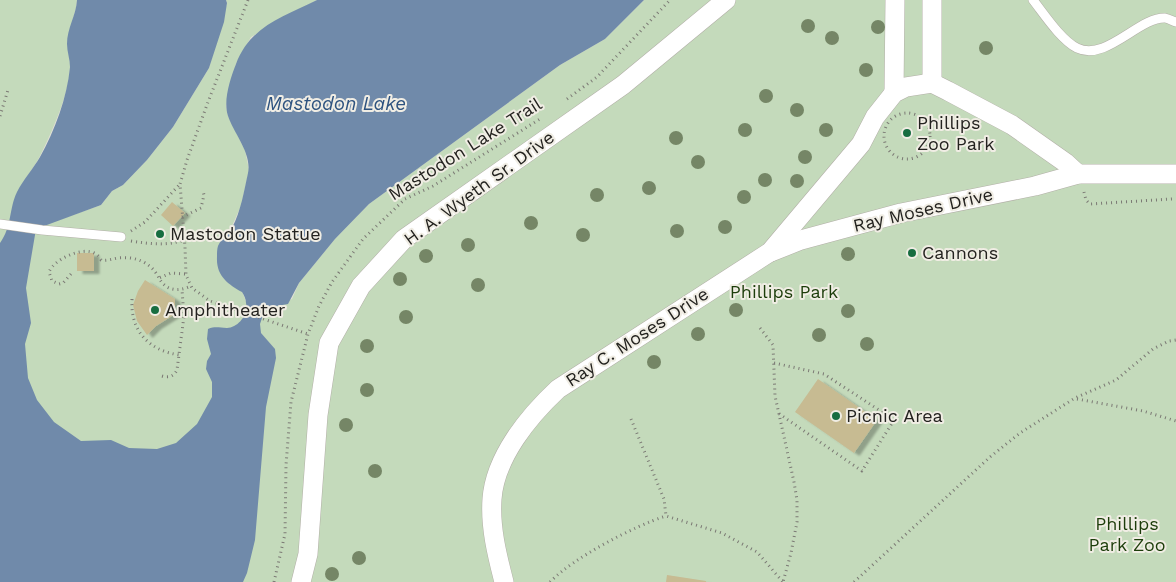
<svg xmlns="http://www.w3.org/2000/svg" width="1176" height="582" font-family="'Work Sans',sans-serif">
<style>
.green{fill:#c4dabb}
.water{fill:#708aaa}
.building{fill:#c7bb92;filter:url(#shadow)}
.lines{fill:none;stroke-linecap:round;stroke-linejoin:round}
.service-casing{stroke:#b2afa7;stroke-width:10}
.minor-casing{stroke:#b2afa7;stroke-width:20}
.path{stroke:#7b7974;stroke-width:3;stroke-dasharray:1 4;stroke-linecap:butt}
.service{stroke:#fff;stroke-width:9}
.minor{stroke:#fff;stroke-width:19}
.tree{fill:#758666}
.poi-dot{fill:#176d40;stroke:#f0ede4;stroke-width:2}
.labels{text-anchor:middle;stroke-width:4;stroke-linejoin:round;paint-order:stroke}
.poi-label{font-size:18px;fill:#23221f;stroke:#f0ede4;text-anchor:start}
.street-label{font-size:18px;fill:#23221f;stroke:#f0ede4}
.park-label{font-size:18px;fill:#1c3d0a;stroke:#f0ede4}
.water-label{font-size:19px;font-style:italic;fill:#2d527f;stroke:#f0ede4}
</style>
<defs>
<filter id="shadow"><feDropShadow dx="5.5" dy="3" stdDeviation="1" flood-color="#0004"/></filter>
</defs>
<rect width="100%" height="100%" fill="#e2e0d7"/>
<path class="green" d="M 0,0 L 77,0 C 76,15 69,27 68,41 C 67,49 70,56 70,64 C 71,90 52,132 40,156 C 32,172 18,185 14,203 L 36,228 L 101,205 L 112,191 L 123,185 L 147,160 L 173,127 L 209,68 L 227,3 L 226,0 L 317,0 L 251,37 L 236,64 L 226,106 L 228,116 L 245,150 L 249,170 L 241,206 L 231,228 L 218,247 C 220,273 217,278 242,291 L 247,304 L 262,319 L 264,312 L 271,307 L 281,304 L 292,299 L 299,283 L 335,239 L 369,204 L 560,65 L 605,39 L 644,0 L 1176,0 L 1176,582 L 0,582 Z"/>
<path class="water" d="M 77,0 L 226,0 L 227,3 L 224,22 L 209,68 L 173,127 L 147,160 L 123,185 L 112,191 L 101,205 L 36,229 L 26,288 L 31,323 L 25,344 L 28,378 L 37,400 L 54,422 L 81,441 L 111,440 L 129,448 L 157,449 L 176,443 L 197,424 L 212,397 L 212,382 L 206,369 L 207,361 L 211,354 L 207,339 L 208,329 C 216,326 219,328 227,328 C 238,328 249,314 246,303 C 246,299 244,295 242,292 C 228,284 216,276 217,257 C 217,254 217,249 218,246 C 221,239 228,234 232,228 C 241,211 244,191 248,173 C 252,153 234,134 228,116 C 223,101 230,79 236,64 C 250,26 283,17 317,0 L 644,0 L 605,39 L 560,65 L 369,204 L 335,239 L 299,283 L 288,304 L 271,307 L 264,312 L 260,324 L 261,333 L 275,349 L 276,358 L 266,407 L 255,540 L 247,573 L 243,582 L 0,582 L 0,243 C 12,227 9,208 17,192 C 23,180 33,169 40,157 C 55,130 67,98 70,67 C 70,59 67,52 67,44 C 67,28 76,16 77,0 Z"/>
<g class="building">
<path d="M 172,202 L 185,213 L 173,226 L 161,215 Z"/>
<rect x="77" y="253" width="17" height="18"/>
<path d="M 145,280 L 175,299 L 175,314 L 156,326 L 147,335 L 137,321 L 133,305 L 138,291 Z"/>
<path d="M 818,379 L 877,420 L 854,453 L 795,412 Z"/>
<path d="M 667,575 L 706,581 L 706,582 L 666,582 Z"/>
</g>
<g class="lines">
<defs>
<g id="service">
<path d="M 1033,0 C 1044,14 1061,40 1077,48 C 1106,62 1139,17 1165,18 C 1169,19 1173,21 1176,22"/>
<path d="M 0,224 L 42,230 L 121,237"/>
</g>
<g id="minor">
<path d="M 932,0 L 932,83"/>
<path d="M 894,93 L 895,0"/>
<path d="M 771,252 L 801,240 L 901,213 L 1035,186 L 1078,174 L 1176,174"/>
<path d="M 301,582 L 308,554 L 318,415 L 329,343 L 361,286 L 404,239 L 623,85 L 726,0"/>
<path d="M 504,582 C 497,555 490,527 492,499 C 495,457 529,416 558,389 L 770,252 L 861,144 L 875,117 L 894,93 L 906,87 L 932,83 L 948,91 L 1012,125 L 1066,163 L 1078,174"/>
</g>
</defs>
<use href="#service" class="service-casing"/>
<use href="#minor" class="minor-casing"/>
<g class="path">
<path d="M 248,0 L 208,102 L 187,160 L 180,184 L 185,247 L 186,275 L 192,288 L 210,301 L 308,334"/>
<path d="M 567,99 L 597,77 L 670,0"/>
<circle cx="907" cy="136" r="23"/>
<path d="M 0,116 L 8,90"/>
<path d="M 1084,192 L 1086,200 L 1090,204 L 1172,199"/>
<path d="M 182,217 L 201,208 L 204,195 L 203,191"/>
<path d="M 131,231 L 145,222 L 180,184"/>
<path d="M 131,241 C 150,244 166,246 185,240"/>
<path d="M 71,274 L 63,283 L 59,284 L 52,281 L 49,272 C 55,257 93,241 101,260 C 107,261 112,259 118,258 C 135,256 151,262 159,278"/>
<path d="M 185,274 L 171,273 L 159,278 C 166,291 178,292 191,286"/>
<path d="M 132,299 C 130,331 149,351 180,355"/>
<path d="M 760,328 L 773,345 L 775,396 L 794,482 L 797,500 L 797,522 L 791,553 L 783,582"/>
<path d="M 774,363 L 824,374 L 894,420 L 862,471 L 778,413"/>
<path d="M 162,376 C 169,378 174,376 177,370 L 184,316 L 182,290"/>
<path d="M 1077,399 L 1143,411 L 1176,421"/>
<path d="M 631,419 L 664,499 L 666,516 L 722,533 L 757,552 L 783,582"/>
<path d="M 274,582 L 285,534 L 286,465 L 291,402 L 308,334 L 319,306 L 332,282 L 363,239 L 405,199 L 433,186 L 540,119"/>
<path d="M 550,582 C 573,558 634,526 666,516"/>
<path d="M 854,582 L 990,457 L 1020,433 L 1075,398 L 1116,380 L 1153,349 L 1169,341 L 1176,340"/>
</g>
<use href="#service" class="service"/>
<use href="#minor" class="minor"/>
</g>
<g class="tree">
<circle cx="808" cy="26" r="7"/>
<circle cx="878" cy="27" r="7"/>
<circle cx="832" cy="38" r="7"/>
<circle cx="986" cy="48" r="7"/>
<circle cx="866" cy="70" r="7"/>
<circle cx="766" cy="96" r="7"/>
<circle cx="797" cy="110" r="7"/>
<circle cx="745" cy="130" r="7"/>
<circle cx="826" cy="130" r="7"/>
<circle cx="676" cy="138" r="7"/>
<circle cx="805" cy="157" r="7"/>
<circle cx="698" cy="162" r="7"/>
<circle cx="765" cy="180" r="7"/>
<circle cx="797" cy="181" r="7"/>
<circle cx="649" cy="188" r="7"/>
<circle cx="597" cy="195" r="7"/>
<circle cx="744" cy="197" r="7"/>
<circle cx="531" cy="223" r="7"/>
<circle cx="725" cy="227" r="7"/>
<circle cx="677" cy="231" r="7"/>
<circle cx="583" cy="235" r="7"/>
<circle cx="468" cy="245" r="7"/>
<circle cx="848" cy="254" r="7"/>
<circle cx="426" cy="256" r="7"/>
<circle cx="400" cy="279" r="7"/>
<circle cx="478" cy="285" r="7"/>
<circle cx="736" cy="310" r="7"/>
<circle cx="848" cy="311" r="7"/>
<circle cx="406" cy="317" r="7"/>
<circle cx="698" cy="334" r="7"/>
<circle cx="819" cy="335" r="7"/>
<circle cx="867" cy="344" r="7"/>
<circle cx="367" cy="346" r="7"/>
<circle cx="654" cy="362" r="7"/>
<circle cx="367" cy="390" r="7"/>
<circle cx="346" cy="425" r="7"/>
<circle cx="375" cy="471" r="7"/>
<circle cx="359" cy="558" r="7"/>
<circle cx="332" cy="574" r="7"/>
</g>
<g class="poi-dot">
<circle cx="907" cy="133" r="5"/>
<circle cx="160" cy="234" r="5"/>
<circle cx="912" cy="253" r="5"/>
<circle cx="155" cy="310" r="5"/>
<circle cx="836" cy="416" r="5"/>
</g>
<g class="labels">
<g class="poi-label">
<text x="917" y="129">Phillips<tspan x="917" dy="21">Zoo Park</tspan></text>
<text x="170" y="240">Mastodon Statue</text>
<text x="922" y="259">Cannons</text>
<text x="165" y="316">Amphitheater</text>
<text x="846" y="422">Picnic Area</text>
</g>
<g class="street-label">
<text transform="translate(465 149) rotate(-32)" y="6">Mastodon Lake Trail</text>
<text transform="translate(479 188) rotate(-36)" y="6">H. A. Wyeth Sr. Drive</text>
<text transform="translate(923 210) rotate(-13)" y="6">Ray Moses Drive</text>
<text transform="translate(637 337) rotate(-33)" y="6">Ray C. Moses Drive</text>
</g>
<g class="park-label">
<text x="784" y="298">Phillips Park</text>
<text x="1127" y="530">Phillips<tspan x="1127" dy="21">Park Zoo</tspan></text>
</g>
<g class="water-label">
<text x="336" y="110">Mastodon Lake</text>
</g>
</g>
</svg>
